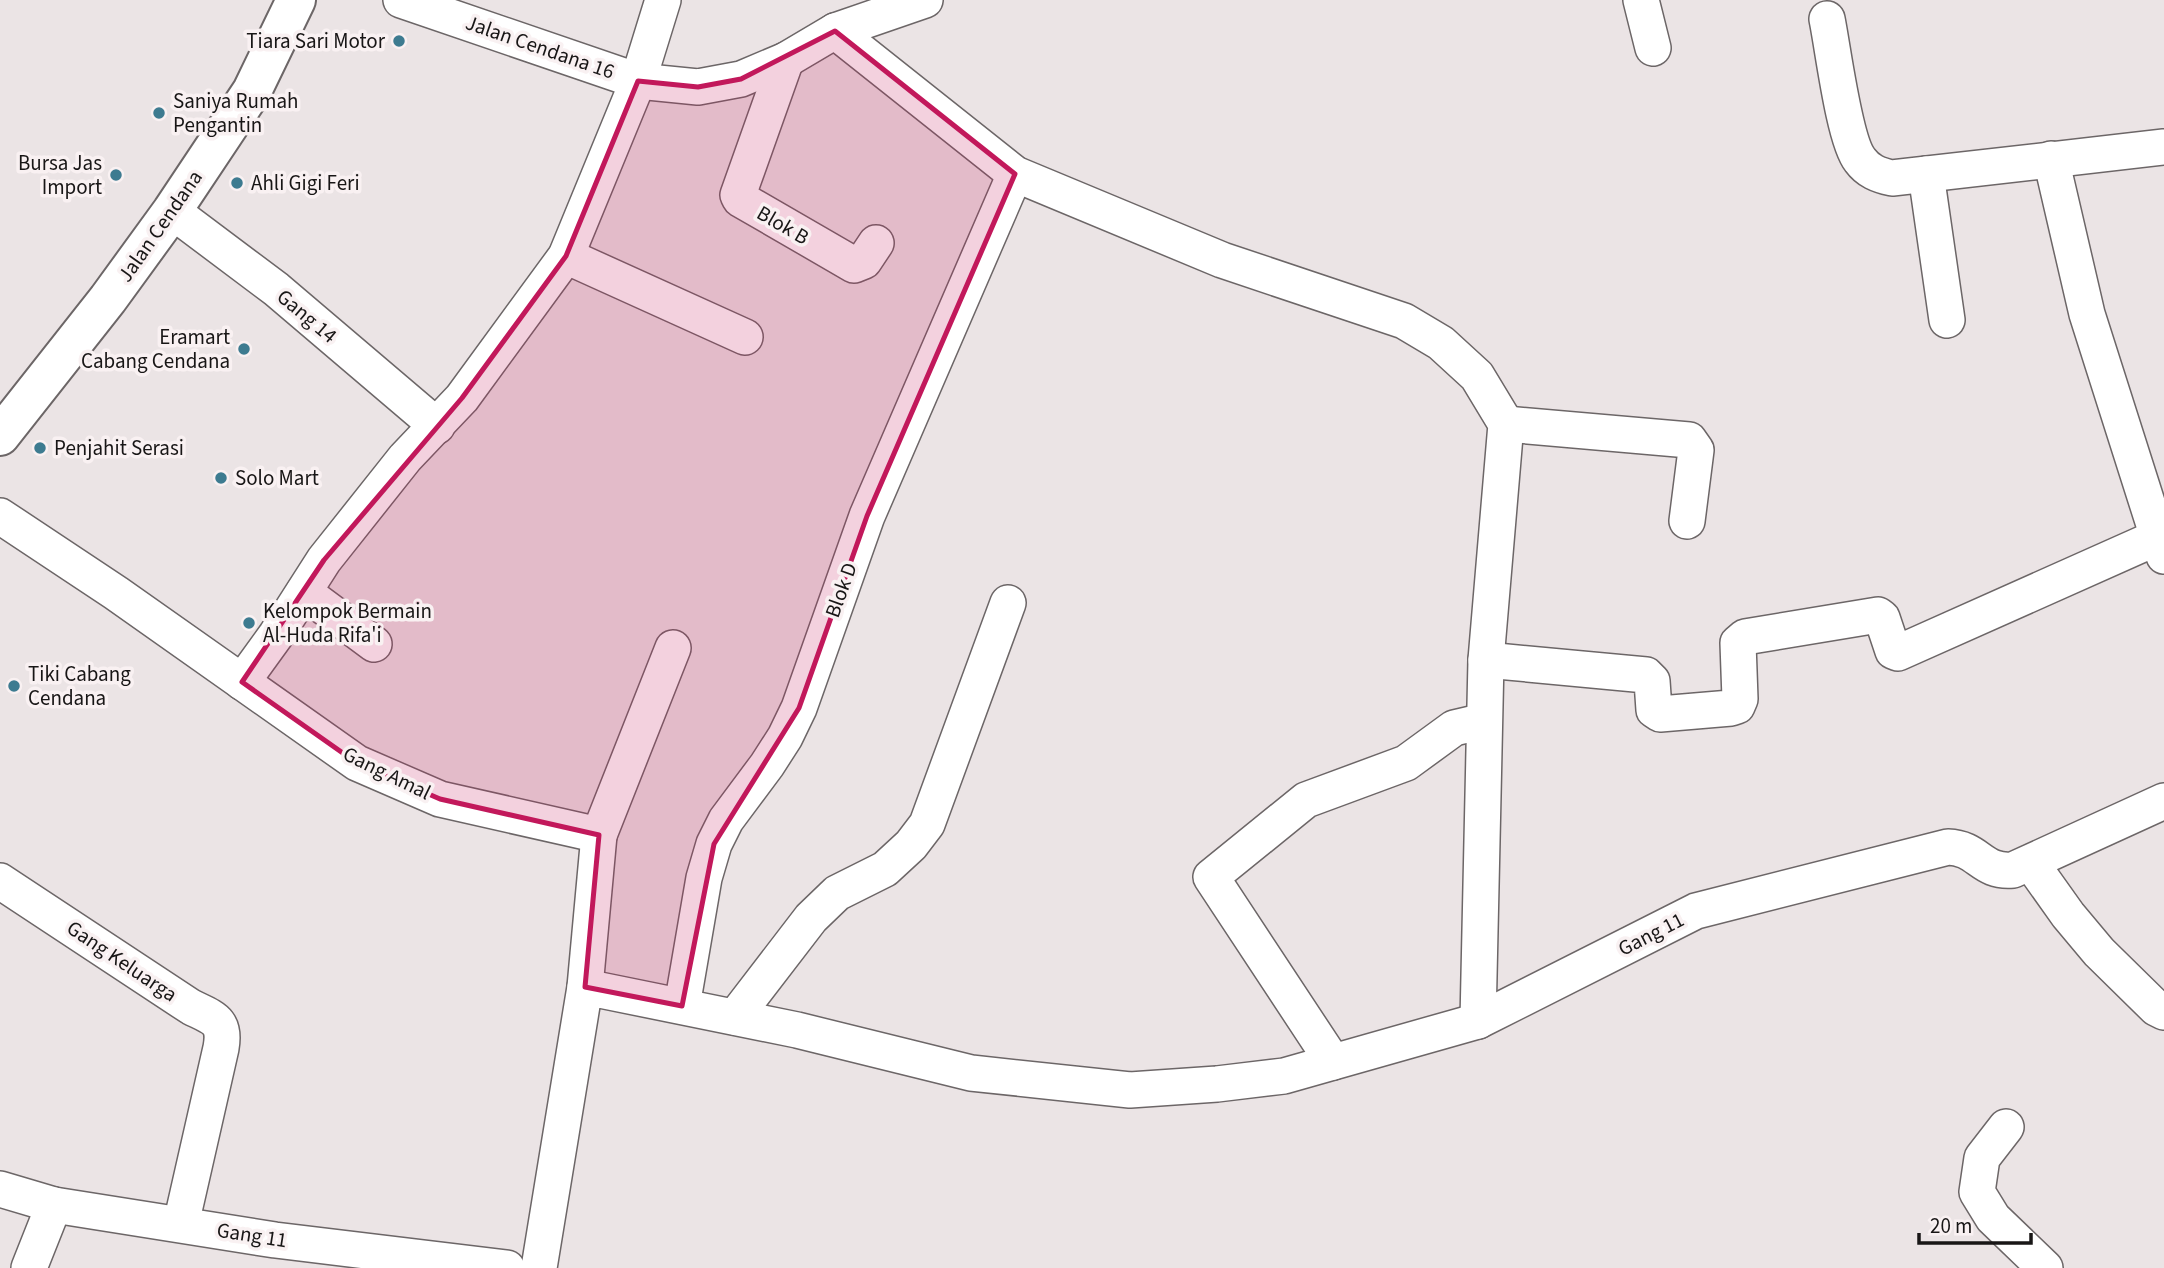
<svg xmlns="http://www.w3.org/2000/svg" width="2164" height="1268" font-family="'Source Sans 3',sans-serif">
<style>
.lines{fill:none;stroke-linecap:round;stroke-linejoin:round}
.street-casing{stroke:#6c6667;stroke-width:38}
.secondary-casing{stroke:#6c6667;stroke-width:42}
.street{stroke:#fff;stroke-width:35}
.secondary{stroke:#fff;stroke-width:38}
.marked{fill:#c2185b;fill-opacity:0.2;stroke:#c2185b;stroke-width:5;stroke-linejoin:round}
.poi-dot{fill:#3d7b90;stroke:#f9f1f2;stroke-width:2.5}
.labels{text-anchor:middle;stroke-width:7;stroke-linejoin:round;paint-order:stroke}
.poi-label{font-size:21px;fill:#181616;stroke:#f9f1f2;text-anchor:start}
.street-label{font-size:21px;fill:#181616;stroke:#f9f1f2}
</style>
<rect width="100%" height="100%" fill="#ebe4e5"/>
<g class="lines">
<defs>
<g id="street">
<path d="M 401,0 L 638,81 L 698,87 L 741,79 L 786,60 L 835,31 L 925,0"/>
<path d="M 1641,0 L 1653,48"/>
<path d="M 1827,19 C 1833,48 1844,140 1860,160 C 1868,171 1878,175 1892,178 L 2164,147"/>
<path d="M 835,31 L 1015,174 L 1222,260 L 1404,321 L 1441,343 L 1477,376 L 1506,424 L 1486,660 L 1478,1021"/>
<path d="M 786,60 L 738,195 L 740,199 L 854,265 L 864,261 L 876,243"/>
<path d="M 2051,159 L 2087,314 L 2164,556"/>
<path d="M 1926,174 L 1947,320"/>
<path d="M 172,211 L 276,289 L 437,426"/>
<path d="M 566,256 L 745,337"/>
<path d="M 1506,424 L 1689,440 L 1696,450 L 1687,521"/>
<path d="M 0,516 L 116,593 L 357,763 L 440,799 L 599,835 L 673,648"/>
<path d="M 304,592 L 374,644"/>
<path d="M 1486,660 L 1646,675 L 1652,681 L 1654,710 L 1660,714 L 1731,708 L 1737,706 L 1740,699 L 1738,643 L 1745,637 L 1878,615 L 1882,618 L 1893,651 L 1898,653 L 2158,537"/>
<path d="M 242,682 L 276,635 L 324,560 L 405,458 L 462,398 L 566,256 L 638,81 L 663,0"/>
<path d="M 2031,863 L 2068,915 L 2099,952 L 2156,1008 L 2164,1012"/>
<path d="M 0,881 L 191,1007 C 213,1018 226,1020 221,1048 L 181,1224"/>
<path d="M 585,987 L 599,835"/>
<path d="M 682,1006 L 704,878 L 714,844 L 726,820 L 767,765 L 785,737 L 799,708 L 867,516 L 1015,174"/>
<path d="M 735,1017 L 811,918 L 837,893 L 885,869 L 911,845 L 927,824 L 1008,603"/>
<path d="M 1333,1062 L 1211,877 L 1306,800 L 1406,763 L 1454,728 L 1484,721"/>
<path d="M 2006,1127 L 1982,1158 L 1977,1192 L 1993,1218 L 2045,1268"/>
<path d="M 0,1189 L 54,1205 L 275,1240 L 507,1268"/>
<path d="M 29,1268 L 54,1205"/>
<path d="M 539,1268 L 585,987 L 797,1030 L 971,1073 L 1130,1090 L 1217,1084 L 1284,1076 L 1478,1021 L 1696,911 L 1948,847 C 1979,848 1981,873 2013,870 L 2164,801"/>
</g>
<path id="secondary" d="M 0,436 L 108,299 L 172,211 L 252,91 L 296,0"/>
</defs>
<use href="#street" class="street-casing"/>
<use href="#secondary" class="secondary-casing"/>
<use href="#street" class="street"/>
<use href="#secondary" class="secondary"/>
</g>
<path class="marked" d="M 835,31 L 1015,174 L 867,516 L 799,708 L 714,844 L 682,1006 L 585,987 L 599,835 L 440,799 L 357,763 L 242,682 L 324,560 L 462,398 L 566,256 L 638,81 L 698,87 L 741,79 Z"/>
<g class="poi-dot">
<circle cx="399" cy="41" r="7"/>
<circle cx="159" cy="113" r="7"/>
<circle cx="116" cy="175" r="7"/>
<circle cx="237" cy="183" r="7"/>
<circle cx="244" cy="349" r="7"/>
<circle cx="40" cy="448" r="7"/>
<circle cx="221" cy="478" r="7"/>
<circle cx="249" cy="623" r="7"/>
<circle cx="14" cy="686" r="7"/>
</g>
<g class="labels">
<g class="poi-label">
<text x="385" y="48" text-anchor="end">Tiara Sari Motor</text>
<text x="173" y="108">Saniya Rumah<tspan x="173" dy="24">Pengantin</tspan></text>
<text x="102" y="170" text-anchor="end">Bursa Jas<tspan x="102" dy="24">Import</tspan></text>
<text x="251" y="190">Ahli Gigi Feri</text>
<text x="230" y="344" text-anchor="end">Eramart<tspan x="230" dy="24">Cabang Cendana</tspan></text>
<text x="54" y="455">Penjahit Serasi</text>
<text x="235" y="485">Solo Mart</text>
<text x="263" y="618">Kelompok Bermain<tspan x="263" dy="24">Al-Huda Rifa'i</tspan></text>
<text x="28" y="681">Tiki Cabang<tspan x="28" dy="24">Cendana</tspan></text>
</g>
<g class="street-label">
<text transform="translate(540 47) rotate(19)" y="7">Jalan Cendana 16</text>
<text transform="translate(783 225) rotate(30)" y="7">Blok B</text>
<text transform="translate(160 226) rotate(-55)" y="7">Jalan Cendana</text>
<text transform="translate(307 316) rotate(40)" y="7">Gang 14</text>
<text transform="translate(841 590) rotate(-70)" y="7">Blok D</text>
<text transform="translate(387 773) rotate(26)" y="7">Gang Amal</text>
<text transform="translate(1651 934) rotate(-27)" y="7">Gang 11</text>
<text transform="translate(122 961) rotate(34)" y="7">Gang Keluarga</text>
<text transform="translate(252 1235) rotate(9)" y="7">Gang 11</text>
</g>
</g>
<path d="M1919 1233v10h112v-10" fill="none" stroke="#181616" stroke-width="3.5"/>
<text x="1930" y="1233" font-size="21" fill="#181616" stroke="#f9f1f2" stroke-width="5" paint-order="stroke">20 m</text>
</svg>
